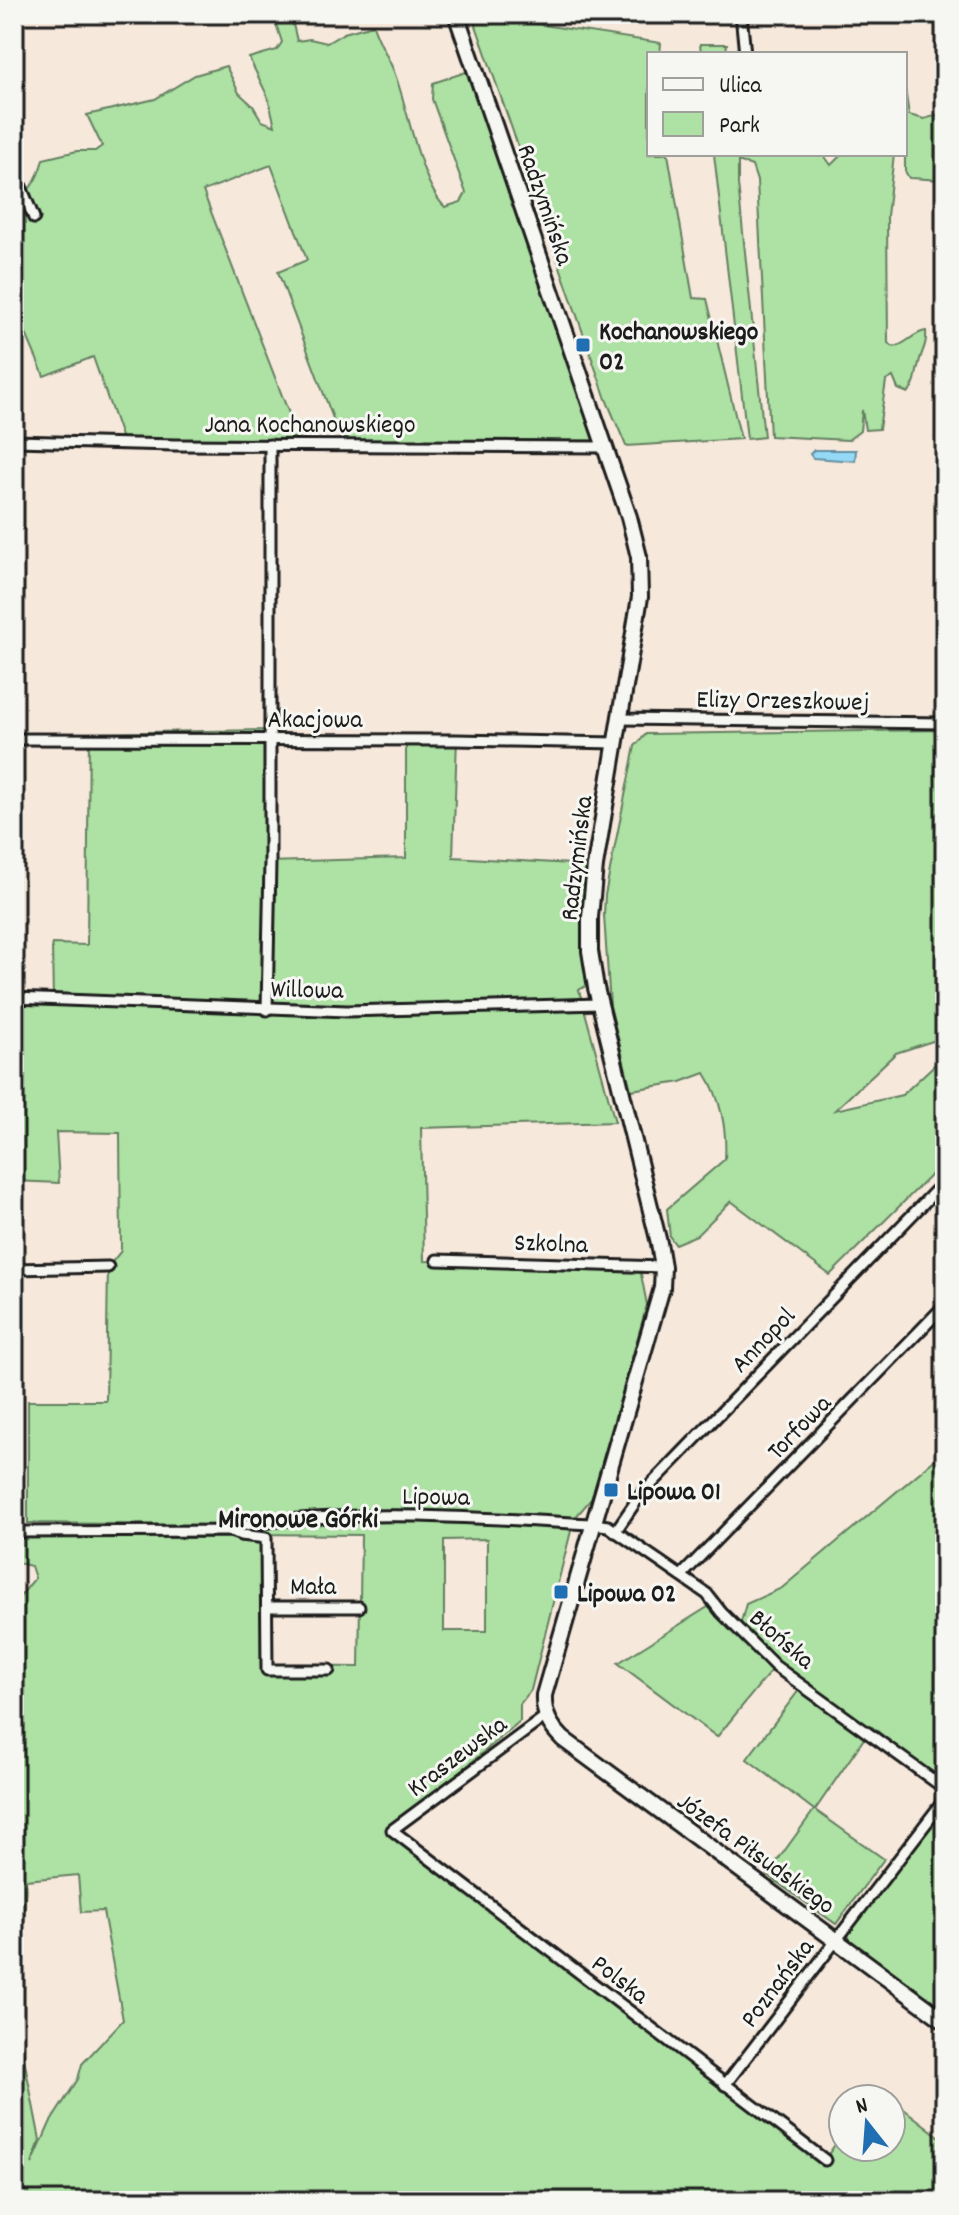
<svg xmlns="http://www.w3.org/2000/svg" width="959" height="2215" font-family="Dekko,sans-serif">
<style>
.green{fill:#ade2a4;stroke:#647f60;stroke-width:2;fill-rule:evenodd}
.water{fill:#94daf6;stroke:#648e9f;stroke-width:2}
.lines{fill:none;stroke-linecap:round;stroke-linejoin:round}
.street-casing{stroke:#1c1c1c;stroke-width:15}
.secondary-casing{stroke:#1c1c1c;stroke-width:20}
.street{stroke:#f6f6f2;stroke-width:9}
.secondary{stroke:#f6f6f2;stroke-width:14}
.poi-dot{fill:#1f6fb2;stroke:#f6f6f2;stroke-width:3}
.labels{text-anchor:middle;stroke-width:6;stroke-linejoin:round;paint-order:stroke}
.street-label{font-size:26px;fill:#1c1c1c;stroke:#f6f6f2}
.poi-label{font-size:26px;font-weight:bold;fill:#1c1c1c;stroke:#f6f6f2;text-anchor:start}
.neighbourhood-label{font-size:28px;font-weight:bold;fill:#1c1c1c;stroke:#f6f6f2}
</style>
<rect width="100%" height="100%" fill="#f7e8dc"/>
<filter id="ink" filterUnits="userSpaceOnUse"><feTurbulence type="fractalNoise" baseFrequency=".0125" numOctaves="2"/><feDisplacementMap in="SourceGraphic" scale="16" xChannelSelector="R" yChannelSelector="G"/><feConvolveMatrix kernelMatrix="1 2 1 2 8 2 1 2 1" color-interpolation-filters="sRGB"/></filter>
<g filter="url(#ink)">
<g class="green">
<path d="M 472,14 L 661,43 L 660,54 L 649,54 L 649,154 L 668,154 L 693,298 L 707,299 L 741,439 L 626,446 L 606,399 Z"/>
<path d="M 288,17 L 292,20 L 297,41 L 310,39 L 327,43 L 344,33 L 373,25 C 379,44 390,59 396,77 C 408,110 421,185 445,207 L 461,202 L 466,193 L 432,99 L 433,83 L 475,69 L 603,447 L 343,445 L 278,272 L 307,260 L 271,165 L 203,191 L 298,437 L 263,444 L 123,442 L 93,357 L 44,376 L 19,317 L 14,319 L 14,199 C 31,193 39,176 43,159 L 77,151 L 95,151 L 102,146 L 87,115 L 155,99 L 195,75 L 226,66 L 239,93 L 253,106 L 262,121 L 275,126 L 268,97 L 249,58 L 277,50 L 282,42 L 275,21 Z"/>
<path d="M 700,44 L 727,44 L 726,52 L 737,50 L 737,54 L 701,54 Z"/>
<path d="M 905,89 L 909,115 L 924,119 L 938,115 L 945,103 L 945,179 C 931,181 922,178 909,178 L 905,171 Z"/>
<path d="M 714,154 L 823,154 L 831,165 L 842,154 L 894,154 L 887,216 L 888,343 L 894,347 C 907,344 914,332 926,331 C 927,347 922,349 919,363 C 915,376 917,383 908,393 L 898,389 L 893,377 L 886,381 L 879,429 L 865,430 L 862,410 L 860,431 L 848,440 L 770,436 L 757,181 L 752,166 L 738,161 L 738,184 L 764,437 L 747,439 Z"/>
<path d="M 269,730 L 268,862 L 406,858 L 406,736 L 457,737 L 453,857 L 589,865 C 585,905 578,945 589,984 L 579,990 L 615,1122 L 421,1128 L 424,1261 L 640,1269 L 647,1305 L 592,1498 L 574,1519 L 383,1510 L 283,1515 L 221,1525 L 28,1523 L 28,1401 L 106,1401 L 108,1267 L 121,1251 L 120,1133 L 56,1132 L 59,1183 L 14,1181 L 14,1002 L 53,1002 L 52,944 L 87,945 L 89,733 Z"/>
<path d="M 945,730 L 945,1037 L 896,1053 L 835,1110 L 902,1095 L 945,1055 L 945,1161 L 830,1275 L 731,1201 L 697,1235 L 675,1244 L 670,1237 L 667,1209 L 725,1159 C 727,1130 721,1098 705,1073 L 681,1082 L 631,1090 L 610,1006 L 604,915 L 605,895 L 635,746 L 646,734 Z"/>
<path d="M 945,1451 L 945,1784 L 872,1727 L 815,1810 L 884,1859 L 836,1924 L 767,1875 L 814,1810 L 747,1759 L 802,1686 L 774,1667 L 717,1737 L 618,1663 L 708,1607 L 759,1647 L 741,1622 L 746,1604 L 782,1588 Z"/>
<path d="M 358,1519 L 563,1526 L 571,1531 L 531,1690 L 520,1704 L 520,1721 L 392,1830 L 825,2159 L 843,2133 L 843,2147 L 891,2147 L 891,2099 L 945,2141 L 945,2201 L 14,2201 L 14,1666 L 18,1666 L 20,1644 L 14,1635 L 14,1604 L 35,1578 L 31,1566 L 14,1562 L 14,1537 L 233,1538 L 240,1542 L 263,1542 L 263,1666 L 359,1667 L 361,1535 L 250,1534 L 248,1528 ZM 487,1539 L 487,1631 L 444,1631 L 444,1540 ZM 78,1875 L 81,1912 L 103,1911 L 123,2020 L 82,2064 L 78,2079 L 50,2123 L 32,2164 L 40,2140 L 19,2033 L 26,1880 Z"/>
<path d="M 945,1802 L 945,2010 L 850,1940 L 847,1931 Z"/>
</g>
<path class="water" d="M 814,450 L 856,450 L 855,461 L 813,458 L 810,454 Z"/>
<g class="lines">
<defs>
<g id="street">
<path d="M 741,14 L 745,54"/>
<path d="M 14,170 L 34,218"/>
<path d="M 14,441 L 175,445 L 605,447"/>
<path d="M 621,719 L 945,723"/>
<path d="M 14,739 L 456,740 L 617,743"/>
<path d="M 14,998 L 347,1011 L 600,1004"/>
<path d="M 267,1010 L 270,862 L 270,445"/>
<path d="M 437,1260 L 663,1267"/>
<path d="M 14,1269 L 108,1267"/>
<path d="M 230,1531 L 241,1535 L 266,1538 L 267,1670 L 329,1670"/>
<path d="M 14,1532 L 230,1531 L 239,1526 C 357,1508 476,1518 594,1524 L 608,1526 L 707,1594 L 721,1612 L 775,1666 L 944,1788 L 941,1804 L 725,2085"/>
<path d="M 615,1532 L 639,1497 L 945,1181"/>
<path d="M 681,1576 L 945,1305"/>
<path d="M 267,1607 L 359,1607"/>
<path d="M 546,1716 L 392,1830 L 825,2160"/>
</g>
<path id="secondary" d="M 456,14 L 629,517 L 639,557 L 640,597 L 595,866 L 590,917 L 590,951 L 596,988 L 659,1243 L 663,1267 L 662,1288 L 544,1695 C 543,1714 550,1726 563,1739 L 945,2021"/>
</defs>
<use href="#street" class="street-casing"/>
<use href="#secondary" class="secondary-casing"/>
<use href="#street" class="street"/>
<use href="#secondary" class="secondary"/>
</g>
</g>
<g class="poi-dot">
<rect x="575" y="337" width="16" height="16" rx="4"/>
<rect x="603" y="1482" width="16" height="16" rx="4"/>
<rect x="553" y="1584" width="16" height="16" rx="4"/>
</g>
<g class="labels">
<g class="street-label">
<text transform="translate(547 204) rotate(71)" y="9">Radzymińska</text>
<text x="310" y="432">Jana Kochanowskiego</text>
<text transform="translate(783 699) rotate(1)" y="9">Elizy Orzeszkowej</text>
<text x="315" y="727">Akacjowa</text>
<text transform="translate(575 858) rotate(-83)" y="9">Radzymińska</text>
<text transform="translate(307 988) rotate(1)" y="9">Willowa</text>
<text transform="translate(551 1242) rotate(2)" y="9">Szkolna</text>
<text transform="translate(762 1339) rotate(-46)" y="9">Annopol</text>
<text transform="translate(798 1426) rotate(-46)" y="9">Torfowa</text>
<text transform="translate(436 1495) rotate(1)" y="9">Lipowa</text>
<text x="313" y="1594">Mała</text>
<text transform="translate(783 1638) rotate(41)" y="9">Błońska</text>
<text transform="translate(456 1755) rotate(-37)" y="9">Kraszewska</text>
<text transform="translate(757 1852) rotate(36)" y="9">Józefa Piłsudskiego</text>
<text transform="translate(621 1978) rotate(37)" y="9">Polska</text>
<text transform="translate(776 1982) rotate(-53)" y="9">Poznańska</text>
</g>
<g class="poi-label">
<text x="599" y="339">Kochanowskiego<tspan x="599" dy="30">02</tspan></text>
<text x="627" y="1499">Lipowa 01</text>
<text x="577" y="1601">Lipowa 02</text>
</g>
<g class="neighbourhood-label">
<text x="298" y="1527">Mironowe Górki</text>
</g>
</g>
<rect width="959" height="2215" fill="none" stroke="#f6f6f2" stroke-width="48"/>
<rect x="24" y="24" width="911" height="2167" fill="none" stroke="#1c1c1c" stroke-width="3" filter="url(#ink)"/>
<rect x="647" y="52" width="260" height="104" fill="#f6f6f2" stroke="#9f9f9c" stroke-width="2"/>
<rect x="663" y="78" width="40" height="12" fill="#f6f6f2" stroke="#9f9f9c" stroke-width="2"/>
<text x="719" y="92" font-size="24" fill="#1c1c1c">Ulica</text>
<rect x="663" y="112" width="40" height="24" fill="#ade2a4" stroke="#9f9f9c" stroke-width="2"/>
<text x="719" y="132" font-size="24" fill="#1c1c1c">Park</text>
<g transform="translate(867 2123) rotate(343)"><circle r="38" fill="#f6f6f2" stroke="#9f9f9c" stroke-width="2"/>
<path d="M0-6L14 30L0 20L-14 30Z" fill="#1f6fb2"/>
<text y="-12" font-size="22" font-weight="bold" text-anchor="middle" fill="#1c1c1c">N</text>
</g>
</svg>
